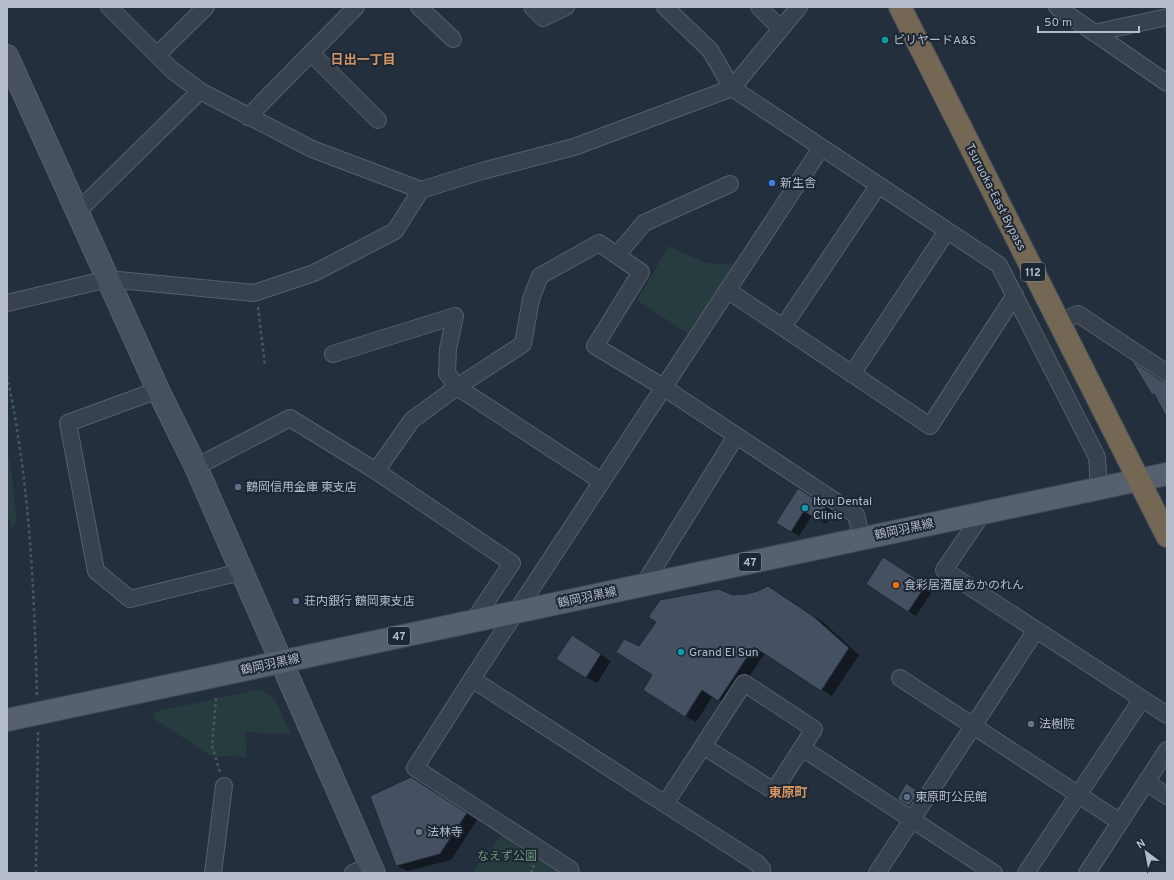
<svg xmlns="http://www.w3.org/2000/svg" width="1174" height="880" font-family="Overpass,'Noto Sans JP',sans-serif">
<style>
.green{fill:#263c3f}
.shadow{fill:#0007}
.building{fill:#455162;stroke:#1f2835}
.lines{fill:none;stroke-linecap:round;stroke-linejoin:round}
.street-casing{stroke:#565f6c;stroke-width:18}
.secondary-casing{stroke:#565f6c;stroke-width:24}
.primary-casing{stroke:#414a57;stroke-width:24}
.highway-casing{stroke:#434c59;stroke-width:24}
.path{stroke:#44595c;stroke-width:2.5;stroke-dasharray:3 3;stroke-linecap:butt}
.street{stroke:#38414e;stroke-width:16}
.secondary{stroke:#465061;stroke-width:22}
.primary{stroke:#56606e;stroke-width:22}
.highway{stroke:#746855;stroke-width:22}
.culture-dot{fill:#0f9aa8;stroke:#1d2633;stroke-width:1.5}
.shop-dot{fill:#3f7fe0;stroke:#1d2633;stroke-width:1.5}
.service-dot{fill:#5c6f8a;stroke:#1d2633;stroke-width:1.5}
.food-dot{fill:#e8710a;stroke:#1d2633;stroke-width:1.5}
.worship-dot{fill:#6b7280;stroke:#1d2633;stroke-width:1.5}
.labels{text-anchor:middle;stroke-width:4;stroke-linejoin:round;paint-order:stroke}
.shield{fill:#1d2633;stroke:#878f9c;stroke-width:1}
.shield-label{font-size:11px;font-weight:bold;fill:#b4bcc9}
.poi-label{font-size:12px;fill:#b4bcc9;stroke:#1d2633;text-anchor:start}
.street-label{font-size:12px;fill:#b4bcc9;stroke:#1d2633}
.park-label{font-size:12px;fill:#6b9a76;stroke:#1d2633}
.neighbourhood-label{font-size:13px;font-weight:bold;fill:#d59563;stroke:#1d2633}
</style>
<rect width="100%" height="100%" fill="#242f3e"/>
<g class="green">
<path d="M 669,246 L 705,263 L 735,265 L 690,335 L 637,300 Z"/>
<path d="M 7,451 L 10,462 L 17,521 L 11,530 L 7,510 Z"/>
<path d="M 260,689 L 275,699 L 291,734 L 245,732 L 247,757 L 211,756 L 153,718 L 155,712 Z"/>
<path d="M 503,833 L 564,873 L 472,873 Z"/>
</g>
<g class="shadow">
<path d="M 806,494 L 834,512 L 826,524 L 812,516 L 799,536 L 791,531 Z"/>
<path d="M 891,563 L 933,590 L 916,616 L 908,611 Z"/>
<path d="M 779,593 L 824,623 L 859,655 L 832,696 L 765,653 L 729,706 L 713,696 L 696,722 L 685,716 L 653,675 L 640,648 L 733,596 Z"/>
<path d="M 583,643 L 611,661 L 597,683 L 586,677 Z"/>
<path d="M 422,784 L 477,820 L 451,860 L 407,871 L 396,865 Z"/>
<path d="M 912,787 L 923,795 L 914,808 L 909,805 Z"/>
</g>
<g class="building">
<path d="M 1131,360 L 1162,381 L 1167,382 L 1167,418 L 1154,394 L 1152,395 Z"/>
<path d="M 798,488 L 826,507 L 817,520 L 804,511 L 791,532 L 776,523 Z"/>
<path d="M 883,557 L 926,585 L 908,612 L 866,584 Z"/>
<path d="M 768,586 L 813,616 L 849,648 L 821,691 L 754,647 L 718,701 L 702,690 L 685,717 L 643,690 L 652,675 L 616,652 L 624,639 L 639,646 L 656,622 L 648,617 L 660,600 L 718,589 L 733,595 L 746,594 L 758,591 Z"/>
<path d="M 572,635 L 601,654 L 586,678 L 556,659 Z"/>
<path d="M 411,777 L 467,813 L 440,854 L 396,866 L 370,796 Z"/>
<path d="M 906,783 L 919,792 L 909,806 L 897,799 Z"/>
</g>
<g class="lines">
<defs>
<g id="street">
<path d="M 109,7 L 172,70 L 200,91 L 312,149 L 421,190 L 482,171 L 574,147 L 732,88 L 799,7"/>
<path d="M 419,7 L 453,39"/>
<path d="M 532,7 L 543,18 L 566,7"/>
<path d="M 665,7 L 710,50 L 732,88 L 999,265 L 1097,457 L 1099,488"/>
<path d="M 759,7 L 781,29"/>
<path d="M 1057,7 L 1167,83"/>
<path d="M 1094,33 L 1167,17"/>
<path d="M 311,53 L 378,120"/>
<path d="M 157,55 L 206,7"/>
<path d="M 248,117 L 356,7"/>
<path d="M 78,211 L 200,91"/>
<path d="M 617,255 L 644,223 L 730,184"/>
<path d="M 727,290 L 930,426 L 1015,295"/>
<path d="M 7,303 L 108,279 L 254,293 L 314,273 L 395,231 L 421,190"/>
<path d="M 1058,322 L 1078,314 L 1167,373"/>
<path d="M 783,327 L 878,186"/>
<path d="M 333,354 L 455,316 L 448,349 L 447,373 L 457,387 L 523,344 L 531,299 L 540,276 L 599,243 L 641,272 L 595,346 L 663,387 L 856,515 L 862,538"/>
<path d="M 852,374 L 947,231"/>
<path d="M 158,390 L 68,423 L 96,571 L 130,599 L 241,572"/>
<path d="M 196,467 L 290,418 L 376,471 L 412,420 L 457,387 L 601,481"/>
<path d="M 376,471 L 512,563 L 474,620"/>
<path d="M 983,513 L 944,570 L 1167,715"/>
<path d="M 644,584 L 736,436"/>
<path d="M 900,678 L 1120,822"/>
<path d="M 472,679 L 415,768 L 570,869 L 571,873"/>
<path d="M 703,746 L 744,683 L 814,729 L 774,791 L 703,746 L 665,804 L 472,679 L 821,148"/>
<path d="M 802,748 L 994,873"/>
<path d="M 1146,782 L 1167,796"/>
<path d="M 665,804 L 757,863 L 762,869 L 762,873"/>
<path d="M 213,873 L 224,786"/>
<path d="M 353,873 L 371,865"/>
<path d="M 877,873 L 1036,630"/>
<path d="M 1026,873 L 1142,699"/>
<path d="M 1087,873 L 1167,750"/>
</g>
<path id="secondary" d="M 7,56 L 158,390 L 196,467 L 374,873"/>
<path id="primary" d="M 7,720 L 1167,474"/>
<path id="highway" d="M 900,7 L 1167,536"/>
</defs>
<use href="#street" class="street-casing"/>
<use href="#secondary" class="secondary-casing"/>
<use href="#primary" class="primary-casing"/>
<use href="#highway" class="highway-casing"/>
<g class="path">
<path d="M 258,307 L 265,366"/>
<path d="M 7,376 C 30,483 34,588 37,697"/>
<path d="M 216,698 L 212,746 L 220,772"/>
<path d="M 36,873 L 38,730"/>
<path d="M 532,873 L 531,869 L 536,863"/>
</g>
<use href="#street" class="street"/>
<use href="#secondary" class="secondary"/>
<use href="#primary" class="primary"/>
<use href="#highway" class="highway"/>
</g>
<g class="culture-dot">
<circle cx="885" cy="40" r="4"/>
<circle cx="805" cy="508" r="4"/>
<circle cx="681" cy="652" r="4"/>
</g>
<circle class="shop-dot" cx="772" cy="183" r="4"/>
<g class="service-dot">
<circle cx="238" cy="487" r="4"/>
<circle cx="296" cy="601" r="4"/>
<circle cx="907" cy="797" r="4"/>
</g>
<circle class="food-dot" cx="896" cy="585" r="4"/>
<g class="worship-dot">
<circle cx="1031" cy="724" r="4"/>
<circle cx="419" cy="832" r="4"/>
</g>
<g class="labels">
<g class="shield">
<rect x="1021" y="263" width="24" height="18" rx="3"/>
<rect x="739" y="553" width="22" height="18" rx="3"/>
<rect x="388" y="627" width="22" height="18" rx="3"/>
</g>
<g class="shield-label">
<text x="1033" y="276">112</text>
<text x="750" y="566">47</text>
<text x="399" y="640">47</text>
</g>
<g class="poi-label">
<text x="893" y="44">ビリヤードA&amp;S</text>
<text x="780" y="187">新生舎</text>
<text x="246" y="491">鶴岡信用金庫 東支店</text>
<text x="813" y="505">Itou Dental<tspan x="813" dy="14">Clinic</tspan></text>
<text x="904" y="589">食彩居酒屋あかのれん</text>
<text x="304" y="605">荘内銀行 鶴岡東支店</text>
<text x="689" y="656">Grand El Sun</text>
<text x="1039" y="728">法樹院</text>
<text x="915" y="801">東原町公民館</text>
<text x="427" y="836">法林寺</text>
</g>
<g class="street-label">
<text transform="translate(996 197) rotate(63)" y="4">Tsuruoka-East Bypass</text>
<text transform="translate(904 529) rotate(-12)" y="4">鶴岡羽黒線</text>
<text transform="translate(587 597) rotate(-12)" y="4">鶴岡羽黒線</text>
<text transform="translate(270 664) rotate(-12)" y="4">鶴岡羽黒線</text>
</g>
<g class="park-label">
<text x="507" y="860">なえず公園</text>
</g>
<g class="neighbourhood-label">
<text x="363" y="64">日出一丁目</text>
<text x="788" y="797">東原町</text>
</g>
</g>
<rect width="1174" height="880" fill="none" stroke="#b4bcc9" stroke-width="16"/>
<g transform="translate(1146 852) rotate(328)" stroke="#1d2633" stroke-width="3" paint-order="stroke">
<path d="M0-3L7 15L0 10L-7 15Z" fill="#b4bcc9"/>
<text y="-6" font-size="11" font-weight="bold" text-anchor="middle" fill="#b4bcc9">N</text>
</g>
<path d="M1038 26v6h101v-6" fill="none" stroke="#b4bcc9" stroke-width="2"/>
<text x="1044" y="26" font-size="12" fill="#b4bcc9" stroke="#1d2633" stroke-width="3" paint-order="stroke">50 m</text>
</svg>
